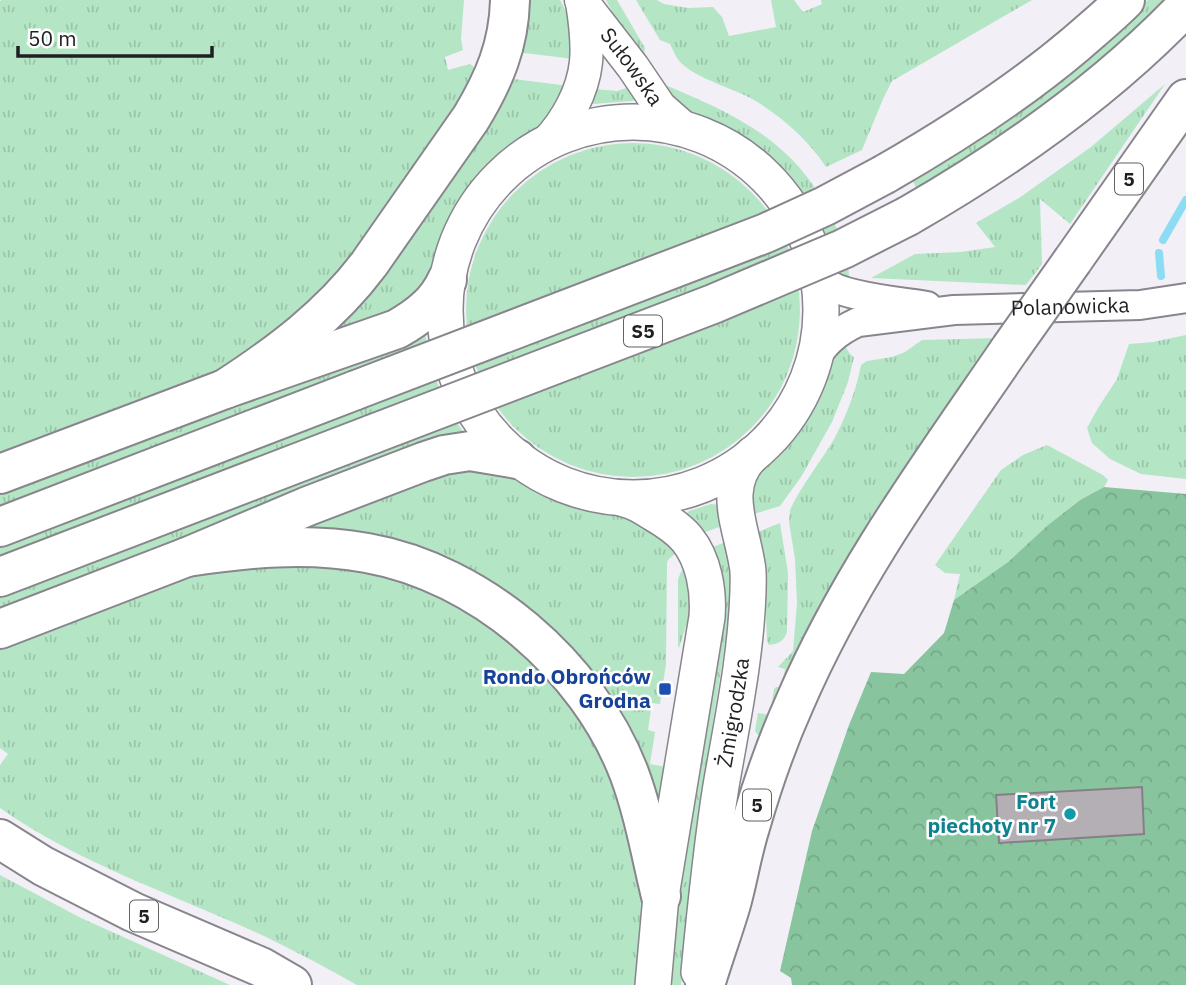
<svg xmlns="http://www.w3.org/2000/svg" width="1186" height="985" font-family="'IBM Plex Sans',sans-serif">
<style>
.grass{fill:url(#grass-tufts)}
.forest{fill:url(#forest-crowns)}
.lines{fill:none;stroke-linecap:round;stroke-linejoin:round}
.stream{stroke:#8cdcf4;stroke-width:8}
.building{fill:#b4afb5;stroke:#858086;stroke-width:2}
.tertiary-casing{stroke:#88858c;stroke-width:32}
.secondary-casing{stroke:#88858c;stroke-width:35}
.primary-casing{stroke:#88858c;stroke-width:38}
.motorway-casing{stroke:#88858c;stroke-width:42}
.tertiary{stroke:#fff;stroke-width:28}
.secondary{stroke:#fff;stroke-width:32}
.primary{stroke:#fff;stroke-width:35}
.motorway{stroke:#fff;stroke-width:38}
.motorway-bridge-casing{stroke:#88858c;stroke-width:42;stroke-linecap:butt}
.motorway-bridge{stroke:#fff;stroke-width:38}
.transit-dot{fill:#1a4fb4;stroke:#fefefe;stroke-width:2.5}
.culture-dot{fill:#0f9aa8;stroke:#fefefe;stroke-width:2.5}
.labels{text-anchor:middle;stroke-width:5;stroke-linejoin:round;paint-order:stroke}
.shield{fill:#fefefe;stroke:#626163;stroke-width:2}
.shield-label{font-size:19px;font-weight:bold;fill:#1f1e21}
.street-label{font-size:21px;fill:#1f1e21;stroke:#fefefe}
.transit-label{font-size:21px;font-weight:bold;fill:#164399;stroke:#fefefe;text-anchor:end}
.culture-label{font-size:21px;font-weight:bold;fill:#0d838f;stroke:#fefefe;text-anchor:end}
</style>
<defs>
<pattern id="grass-tufts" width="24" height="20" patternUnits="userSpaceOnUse" patternTransform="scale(1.75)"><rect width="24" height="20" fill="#b4e6c5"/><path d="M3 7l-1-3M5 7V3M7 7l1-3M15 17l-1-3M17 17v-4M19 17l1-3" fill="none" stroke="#9ac5a9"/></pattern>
<pattern id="forest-crowns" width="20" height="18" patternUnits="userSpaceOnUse" patternTransform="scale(1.75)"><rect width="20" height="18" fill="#88c59e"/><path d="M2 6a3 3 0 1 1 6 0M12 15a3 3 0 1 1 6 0" fill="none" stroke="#75a988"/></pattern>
</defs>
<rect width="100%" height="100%" fill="#f2eff7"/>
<g class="grass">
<path d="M 2,0 L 464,0 L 461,39 L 463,50 L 445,57 L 448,70 L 470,64 L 482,73 L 324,298 L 221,373 L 0,459 L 0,1 Z"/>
<path d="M 524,0 L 560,0 C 572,20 574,36 574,59 L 516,52 Z"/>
<path d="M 606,0 L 617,0 L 645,48 L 644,54 L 638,56 L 623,33 Z"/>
<path d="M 636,0 L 657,0 L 664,4 L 688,8 L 713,7 L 722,17 L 729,36 L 776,27 L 771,0 L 794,0 L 803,12 L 822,4 L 821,0 L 1032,0 L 892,81 L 883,99 L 862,150 L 826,167 C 809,141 784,119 759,103 C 738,89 698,80 681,63 C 676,58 673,50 670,44 L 660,40 Z"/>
<path d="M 1148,0 L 1168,0 L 1126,41 L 1029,119 L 918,191 L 911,178 L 1088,54 Z"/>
<path d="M 507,78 L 569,86 L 556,109 L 538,129 L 505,150 L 478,176 L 463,195 L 445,227 L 427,281 L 407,307 L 313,342 Z"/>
<path d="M 654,81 C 674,88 693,97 713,106 C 771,134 810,166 836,227 C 842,244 849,260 849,278 L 840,272 L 835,265 L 820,227 L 801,192 L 788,175 L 755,145 L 736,132 L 676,105 Z"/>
<path d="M 1165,84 L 1070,224 L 1040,199 L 1042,264 L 1026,285 L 871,278 L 915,254 L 961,252 L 995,247 L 976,223 L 1019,198 L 1091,147 Z"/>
<path d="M 633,86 L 638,94 L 635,100 L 632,101 L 593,104 L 590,102 L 594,89 L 617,91 Z"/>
<circle cx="633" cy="310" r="167"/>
<path d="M 425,332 C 430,369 442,403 464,433 L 0,614 L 0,490 Z"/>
<path d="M 1186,335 L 1186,479 L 1141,474 L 1110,459 L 1092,443 L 1087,428 L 1098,408 L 1117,379 L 1129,344 L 1153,342 Z"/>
<path d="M 999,338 L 762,740 L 755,731 L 758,713 L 770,715 L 774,689 L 776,687 L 782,687 L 785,669 L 778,667 L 793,651 L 797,603 L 795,559 L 789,522 L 790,510 C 801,486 819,464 833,441 C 846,417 856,391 861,365 L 867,361 L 892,357 L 905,352 L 922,340 Z"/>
<path d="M 845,346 L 850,354 L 854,357 L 848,382 L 832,422 L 801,477 L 780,506 L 754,514 L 752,493 L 755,482 L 759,474 L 790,443 L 808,418 L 823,389 L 833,362 L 838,352 Z"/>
<path d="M 1047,445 L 1103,475 L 1108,480 L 1104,487 L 1080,500 L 1048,525 L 1008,562 L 954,600 L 960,574 L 945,573 L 935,565 L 1001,470 L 1023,455 Z"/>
<path d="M 453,468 L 511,476 L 542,495 L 569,506 L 601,514 L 634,517 L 679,550 L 668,560 L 667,563 L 666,664 L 660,704 L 652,703 L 648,730 L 655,732 L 650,764 L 666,767 L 663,831 L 562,643 L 289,529 Z"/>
<path d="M 711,504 L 719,505 L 722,526 L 700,534 L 687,518 L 687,513 L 689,511 Z"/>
<path d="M 780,523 L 788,573 L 787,632 C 784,641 779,644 769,645 L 767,641 L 764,561 L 758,532 Z"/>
<path d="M 726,542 L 732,567 L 733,594 L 697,823 L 681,985 L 669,985 L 710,548 Z"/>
<path d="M 314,558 L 437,589 L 537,656 L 616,775 L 644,896 L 639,985 L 357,985 C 327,968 297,952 266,937 C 176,895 81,865 0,808 L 0,765 L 8,754 L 0,748 L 0,645 L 200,570 Z"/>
<path d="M 688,564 L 695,598 L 679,648 L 678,646 L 678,579 L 681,572 Z"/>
<path d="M 0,875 L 81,918 L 230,985 L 0,985 Z"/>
</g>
<path class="forest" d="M 1104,487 L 1186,494 L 1186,985 L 792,985 L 791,978 L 780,971 L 812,831 L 849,725 L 871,672 L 904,674 L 944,633 L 954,600 L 1008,562 L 1048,525 L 1080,500 Z"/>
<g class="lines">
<g class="stream">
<path d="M 1163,240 L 1186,200"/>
<path d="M 1159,253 L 1161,276"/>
</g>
</g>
<path class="building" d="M 1142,787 L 1144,834 L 999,843 L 996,795 Z"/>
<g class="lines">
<defs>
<g id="tertiary">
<path d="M 815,266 C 818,271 820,277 824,281 C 840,297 903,302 927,306"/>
<path id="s1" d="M 813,364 C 822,343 838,331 858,322 L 954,310 L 1140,305 L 1186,298"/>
</g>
<g id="secondary">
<path id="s2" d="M 581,0 L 633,67 L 660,107 L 685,129"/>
<path d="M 546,143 C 566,122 583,92 586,62 C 588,42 585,21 582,2"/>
</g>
<g id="primary">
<circle cx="633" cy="310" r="188"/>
<path d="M 624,499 C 635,501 644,507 653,513 C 665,520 678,528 687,539 C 704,560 709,591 707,617 L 661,896 L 653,985"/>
<path id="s3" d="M 699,972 C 705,910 711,848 721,786 C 732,722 746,657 748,591 C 748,582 749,573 747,564 C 741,526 720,486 753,454"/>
</g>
<g id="motorway">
<path d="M 885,174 C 953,135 1017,94 1077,43 C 1093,29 1110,15 1125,0"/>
<path d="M 908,216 C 1009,158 1105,91 1186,6"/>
<path d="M 1073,260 L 1186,99"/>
<path d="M 225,389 C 279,354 331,315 369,264 L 471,118 C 494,80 509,45 510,0"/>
<path d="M 0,474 L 225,389 L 397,329 C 418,317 437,303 447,280"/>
<path d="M 0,527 L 356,390"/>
<path d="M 187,557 C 247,548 306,542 367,553 C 480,573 588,666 629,773 C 644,813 651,855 661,896"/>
<path d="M 0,577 L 373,434"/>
<path d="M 0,629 L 187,557 L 308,506 L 423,462 L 444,455 L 470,451 L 517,459"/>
<path d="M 0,839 L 43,866 L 133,912 L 261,967 L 292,985"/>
<path d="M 705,985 C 713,958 723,931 731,904 C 738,879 742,852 750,827 C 762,785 777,742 795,702 C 850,574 932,463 1010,349"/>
</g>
</defs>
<use href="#tertiary" class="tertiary-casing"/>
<use href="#secondary" class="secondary-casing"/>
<use href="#primary" class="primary-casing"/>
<use href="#motorway" class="motorway-casing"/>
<use href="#tertiary" class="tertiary"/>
<use href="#secondary" class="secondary"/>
<use href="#primary" class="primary"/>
<use href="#motorway" class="motorway"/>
<defs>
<g id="motorway-bridge">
<path d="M 1010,349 L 1073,260"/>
<path d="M 356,390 L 766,233 L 825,206 L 885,174"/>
<path d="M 373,434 L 713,304 L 843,249 L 908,216"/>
</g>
</defs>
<use href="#motorway-bridge" class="motorway-bridge-casing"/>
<use href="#motorway-bridge" class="motorway-bridge"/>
</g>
<rect class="transit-dot" x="658" y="682" width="14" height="14" rx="3.5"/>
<circle class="culture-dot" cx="1070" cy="814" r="7"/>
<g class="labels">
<g class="shield">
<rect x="1115" y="163.5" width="28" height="31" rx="5"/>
<rect x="624" y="315.5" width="38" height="31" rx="5"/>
<rect x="743" y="789.5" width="28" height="31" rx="5"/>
<rect x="130" y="900.5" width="28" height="31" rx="5"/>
</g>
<g class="shield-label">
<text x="1129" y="186">5</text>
<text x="643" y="338">S5</text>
<text x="757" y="812">5</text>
<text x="144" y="923">5</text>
</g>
<g class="street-label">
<text dy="7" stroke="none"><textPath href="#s2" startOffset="84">Sułowska</textPath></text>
<text dy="7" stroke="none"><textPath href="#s1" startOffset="276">Polanowicka</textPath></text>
<text dy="7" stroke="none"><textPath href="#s3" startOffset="262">Żmigrodzka</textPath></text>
</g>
<g class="transit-label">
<text x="651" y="684">Rondo Obrońców<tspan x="651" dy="24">Grodna</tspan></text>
</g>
<g class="culture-label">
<text x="1056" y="809">Fort<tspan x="1056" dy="24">piechoty nr 7</tspan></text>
</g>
</g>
<path d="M18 46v10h194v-10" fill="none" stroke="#1f1e21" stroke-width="3.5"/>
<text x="28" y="46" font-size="21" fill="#1f1e21" stroke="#fefefe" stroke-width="5" paint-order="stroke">50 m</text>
</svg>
